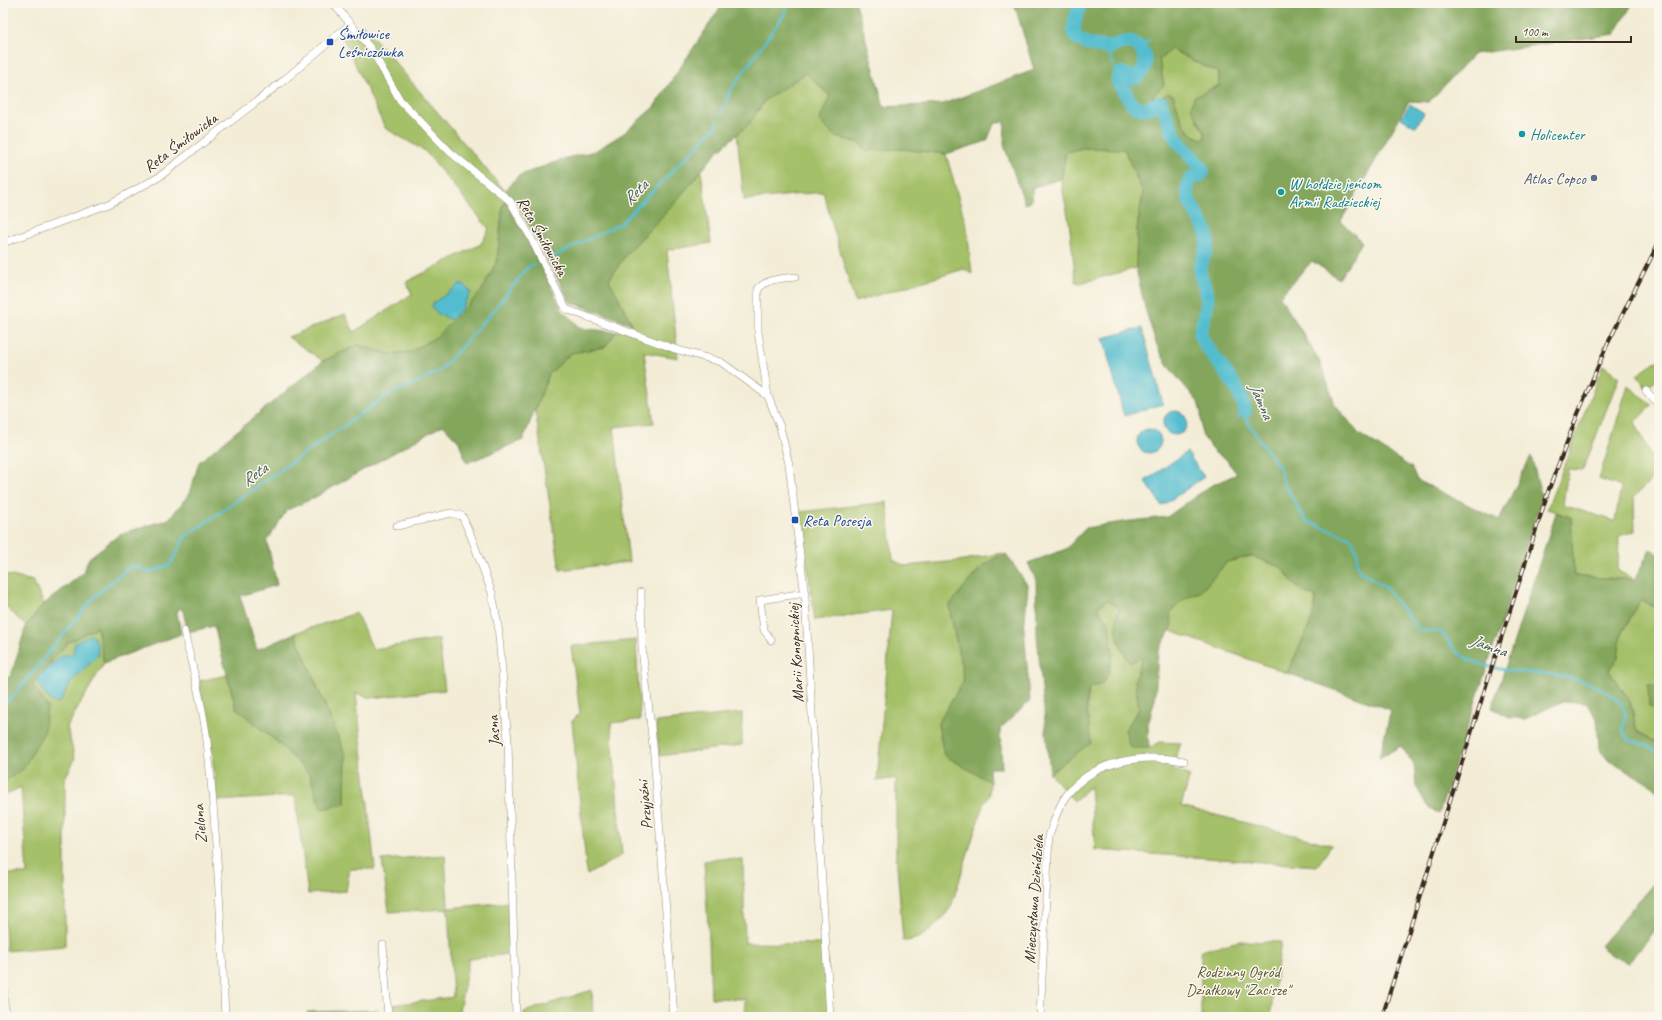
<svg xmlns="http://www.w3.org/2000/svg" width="1662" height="1020" font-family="Caveat,sans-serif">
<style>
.green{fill:#a4c067;stroke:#707542}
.forest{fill:#83a65c;stroke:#5f683d;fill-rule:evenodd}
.water{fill:#52bdcf;stroke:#467476}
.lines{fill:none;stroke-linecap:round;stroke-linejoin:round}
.stream{stroke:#52bdcf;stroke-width:2.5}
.river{stroke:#52bdcf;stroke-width:14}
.minor-casing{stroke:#978c7a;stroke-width:8}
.minor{stroke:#fff;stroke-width:7}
.rail-casing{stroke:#3b2a1e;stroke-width:4}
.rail{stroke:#fbf7ec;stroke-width:2.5;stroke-dasharray:8;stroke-linecap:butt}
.transit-dot{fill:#1a4fb4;stroke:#fbf7ec;stroke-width:1.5}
.culture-dot{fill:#0f9aa8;stroke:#fbf7ec;stroke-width:1.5}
.service-dot{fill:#5c6f8a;stroke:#fbf7ec;stroke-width:1.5}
.labels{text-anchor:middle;stroke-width:3;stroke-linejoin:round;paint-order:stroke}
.transit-label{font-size:16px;fill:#164399;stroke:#fbf7ec;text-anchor:start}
.culture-label{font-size:16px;fill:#0d838f;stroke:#fbf7ec;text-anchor:start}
.street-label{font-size:16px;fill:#3b2a1e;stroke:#fbf7ec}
.service-label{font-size:16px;fill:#4e5e75;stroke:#fbf7ec;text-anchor:end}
.park-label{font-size:16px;fill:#5a5734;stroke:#fbf7ec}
.water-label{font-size:17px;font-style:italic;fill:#435d5c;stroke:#fbf7ec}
</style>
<rect width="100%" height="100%" fill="#fbf7ec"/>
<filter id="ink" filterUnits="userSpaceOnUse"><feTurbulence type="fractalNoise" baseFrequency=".025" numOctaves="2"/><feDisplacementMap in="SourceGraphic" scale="8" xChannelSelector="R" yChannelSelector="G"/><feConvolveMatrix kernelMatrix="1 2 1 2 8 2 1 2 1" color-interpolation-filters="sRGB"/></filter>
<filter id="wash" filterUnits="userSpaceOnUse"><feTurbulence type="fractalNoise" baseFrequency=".012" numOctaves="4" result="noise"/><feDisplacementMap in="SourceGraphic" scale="16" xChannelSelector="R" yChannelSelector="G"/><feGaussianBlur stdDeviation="0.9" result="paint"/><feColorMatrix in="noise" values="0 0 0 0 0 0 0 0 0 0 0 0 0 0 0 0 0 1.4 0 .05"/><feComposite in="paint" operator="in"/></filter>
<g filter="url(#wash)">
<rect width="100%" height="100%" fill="#f3edd7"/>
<g class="green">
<path d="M 362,24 L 505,191 L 506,201 L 503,205 L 497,261 L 481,292 L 436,337 L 410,352 L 389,354 L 358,345 L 323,361 L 288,337 L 345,314 L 354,332 L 412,294 L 406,282 L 481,244 L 489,229 L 425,151 L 385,128 L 343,38 Z"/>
<path d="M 1171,49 L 1199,64 L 1219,72 L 1219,86 L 1206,90 L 1197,120 L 1205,133 L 1205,138 L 1203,139 C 1183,135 1179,111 1173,95 L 1160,98 L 1152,97 L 1164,85 L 1159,60 Z"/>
<path d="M 806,73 L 830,96 L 819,121 L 836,137 L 860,143 L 866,151 L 902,149 L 946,154 L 967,228 L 972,274 L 964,269 L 855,302 L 823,192 L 744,200 L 737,134 L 749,124 L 765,100 Z"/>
<path d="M 1083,148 L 1124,149 L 1143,193 L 1137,228 L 1136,268 L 1081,283 L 1076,282 L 1069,221 L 1061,182 L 1066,152 Z"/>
<path d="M 701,170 L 711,243 L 667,250 L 678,358 L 644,352 L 654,423 L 614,427 L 629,562 L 560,570 L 535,409 L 549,374 L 571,353 L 605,347 L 616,332 L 632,324 L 609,280 L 627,253 L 673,205 Z"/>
<path d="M 1659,360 L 1659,377 L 1646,388 L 1637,375 Z"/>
<path d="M 1603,365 L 1619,377 L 1583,470 L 1568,469 L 1563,505 L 1615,521 L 1621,487 L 1599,479 L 1628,385 L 1652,405 L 1635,422 L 1659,472 L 1634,497 L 1635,531 L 1619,536 L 1618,571 L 1636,580 L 1573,576 L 1571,517 L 1547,509 Z"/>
<path d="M 887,502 L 893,560 L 905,566 L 958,561 L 1003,553 L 981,567 L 949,606 L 964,680 L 938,724 L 944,755 L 990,782 L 989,795 L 983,805 L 951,907 C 940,923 922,942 903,941 L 896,852 L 896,778 L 877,781 L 892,610 L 815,620 L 800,512 Z"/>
<path d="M 1251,556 L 1283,568 L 1293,583 L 1303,592 L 1316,597 L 1312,620 L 1287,673 L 1168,630 L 1172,627 L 1170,613 L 1184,599 L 1201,591 L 1227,562 Z"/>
<path d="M 3,574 L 33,581 L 44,604 L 26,626 L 3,604 Z"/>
<path d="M 1107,600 L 1119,608 L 1143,657 L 1135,680 L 1139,709 L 1125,730 L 1149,748 L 1159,742 L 1181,743 L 1172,769 L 1190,776 L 1181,806 L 1332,845 L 1317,866 L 1095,850 L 1090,787 L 1074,801 L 1050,774 L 1064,762 L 1087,709 L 1097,608 Z"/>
<path d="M 1641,600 L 1659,609 L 1659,687 L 1648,684 L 1649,706 L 1659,711 L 1659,744 L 1637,731 L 1630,701 L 1609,671 L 1618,658 L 1621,634 Z"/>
<path d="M 356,613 L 373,649 L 439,639 L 445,690 L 371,698 L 356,693 L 375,869 L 350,869 L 346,891 L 308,894 L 295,796 L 217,801 L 211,741 L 199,681 L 227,675 L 236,708 L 282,746 L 310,775 L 321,809 L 345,804 L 346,756 L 295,633 Z"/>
<path d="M 97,627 L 104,663 L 67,727 L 75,759 L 65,778 L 65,946 L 6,951 L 3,874 L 27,874 L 21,787 L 3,796 L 3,782 L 23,769 L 47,707 L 33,684 L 67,643 Z"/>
<path d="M 636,640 L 640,720 L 611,723 L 622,855 L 587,875 L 572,721 L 580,713 L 571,646 Z"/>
<path d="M 742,713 L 742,745 L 659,756 L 656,722 Z"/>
<path d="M 445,855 L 448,908 L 508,902 L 509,954 L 469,959 L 458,1017 L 391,1017 L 391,1005 L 453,997 L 448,909 L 389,912 L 382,860 Z"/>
<path d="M 719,858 L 743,860 L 745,943 L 826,944 L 830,1017 L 745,1017 L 745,999 L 711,998 L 709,941 L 704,861 Z"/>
<path d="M 1239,941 L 1281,942 L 1270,1017 L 1201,1017 L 1201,951 Z"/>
<path d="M 592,990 L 593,1017 L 524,1017 L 524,1012 Z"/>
</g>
<g class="forest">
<path d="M 721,3 L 856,3 L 884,107 L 943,104 L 1034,70 L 1014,3 L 1633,3 L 1615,34 L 1474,54 L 1429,102 L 1409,101 L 1341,221 L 1362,242 L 1339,279 L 1312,261 L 1280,296 L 1319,360 L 1335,404 L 1359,434 L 1412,468 L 1417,480 L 1499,520 L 1531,456 L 1542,498 L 1439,814 L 1427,806 L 1416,786 L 1414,765 L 1401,746 L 1379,758 L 1391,710 L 1287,673 L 1312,620 L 1316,597 L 1303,592 L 1293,583 L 1283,568 L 1251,556 L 1227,562 L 1201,591 L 1184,599 L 1170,613 L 1172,627 L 1158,652 L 1155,699 L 1148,724 L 1149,748 L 1130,748 L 1125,730 L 1139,709 L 1135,680 L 1142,657 L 1130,663 C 1118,648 1113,626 1119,608 L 1107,600 L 1097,608 L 1108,620 L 1113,655 L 1108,675 L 1101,685 L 1090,687 L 1087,697 L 1087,709 L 1091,743 L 1064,762 L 1050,774 L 1037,636 L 1036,580 L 1028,563 L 1066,549 L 1086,528 L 1122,522 L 1167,517 L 1210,486 L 1237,474 L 1225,458 L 1215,453 L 1202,435 L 1201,413 L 1198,402 L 1167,365 L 1156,343 L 1145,308 L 1136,268 L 1137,228 L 1143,193 L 1124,149 L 1083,148 L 1066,152 L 1061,179 L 1033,187 L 1031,202 L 1025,204 L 1004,145 L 1005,121 L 994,124 L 987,141 L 946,154 L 902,149 L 866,151 L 860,143 L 836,137 L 819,121 L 830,96 L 806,73 L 765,100 L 749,124 L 718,151 L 673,205 L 627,253 L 609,280 L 632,324 L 570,302 L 516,201 L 505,191 L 518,176 L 566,158 L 595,151 L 624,133 L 654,107 L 720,8 ZM 1171,49 L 1199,64 L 1219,72 L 1219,86 L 1194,97 L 1191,107 L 1205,133 L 1205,138 L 1203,139 C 1183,135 1179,111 1173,95 L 1168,93 L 1160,98 L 1152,97 L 1164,85 L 1159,60 Z"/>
<path d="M 506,201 L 542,268 L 562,310 L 581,328 L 616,332 L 605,347 L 571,353 L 549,374 L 523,440 L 467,463 L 459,442 L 443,425 L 310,500 L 287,510 L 267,541 L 277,585 L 240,596 L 257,650 L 295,633 L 346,756 L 345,804 L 321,809 L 310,775 L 282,746 L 236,708 L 214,626 L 188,632 L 183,611 L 180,608 L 177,612 L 181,634 L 104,663 L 97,627 L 67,643 L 33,684 L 47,707 L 44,732 L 23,769 L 3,782 L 3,679 L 11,676 L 26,626 L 44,604 L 82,574 L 89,558 L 120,534 L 169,519 L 190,493 L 199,462 L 323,361 L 358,345 L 389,354 L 410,352 L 436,337 L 481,292 L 497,261 L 503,205 Z"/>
<path d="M 1556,513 L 1571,517 L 1574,576 L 1635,580 L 1650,549 L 1659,554 L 1659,609 L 1641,600 L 1621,634 L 1618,658 L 1609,671 L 1630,701 L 1637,731 L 1659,744 L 1659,793 L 1647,782 L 1609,761 L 1599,749 L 1597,718 L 1586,703 L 1563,701 L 1525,719 L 1510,717 L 1492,708 Z"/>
<path d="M 1006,554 L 1028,586 L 1024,629 L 1030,701 L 1000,729 L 1002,768 L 989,768 L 990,782 L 944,755 L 938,724 L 964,680 L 949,606 C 967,584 978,565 1006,554 Z"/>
<path d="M 1648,684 L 1659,687 L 1659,711 L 1649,706 Z"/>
<path d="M 1659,877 L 1659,926 L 1628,963 L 1613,956 L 1600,946 Z"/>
<path d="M 378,1010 L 378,1017 L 308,1017 L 307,1012 Z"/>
</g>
<g class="water">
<path d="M 1410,104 L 1424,113 L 1416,127 L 1401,118 Z"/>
<path d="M 459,284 L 463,284 L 471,292 L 461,310 L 451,320 L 442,315 L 440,316 L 432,307 L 433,303 L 455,288 Z"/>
<path d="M 1142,328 L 1163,404 L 1124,416 L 1103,338 Z"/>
<circle cx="1175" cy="423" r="12"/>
<circle cx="1149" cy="441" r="12"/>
<path d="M 1187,452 L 1204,477 L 1162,506 L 1145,481 Z"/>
<path d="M 91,634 C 97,640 98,646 98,655 L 71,682 L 60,702 L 57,704 C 48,701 38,687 38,677 L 64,654 L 67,656 L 73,653 L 75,643 Z"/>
</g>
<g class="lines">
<g class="stream">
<path d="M 1107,47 L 1118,77"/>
<path d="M 1139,48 L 1149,40"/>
<path d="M 721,114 L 730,91 L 783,16 L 789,3"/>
<path d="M 551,258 L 621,223 L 715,128 L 717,121"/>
<path d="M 1245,411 L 1246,419 L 1261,443 L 1280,468 L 1283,482 L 1306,521 L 1351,538 L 1357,551 L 1357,564 L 1360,571 L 1385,587 L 1419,630 L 1441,632 C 1449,641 1456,654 1468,659 C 1499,674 1534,671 1567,677 C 1584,680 1619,693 1625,712 C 1626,716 1623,724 1622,729 L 1629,740 L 1646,745 L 1659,754"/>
<path d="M 1238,418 L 1244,411"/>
<path d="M 3,705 L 14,695 L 94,597 L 131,565 L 149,572 L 170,565 L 185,537 L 382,399 L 441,370 L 493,311 L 528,267 L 534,264"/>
</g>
<path class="river" d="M 1080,3 C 1079,11 1072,24 1074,33 C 1077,43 1100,48 1109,47 C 1116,46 1122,41 1130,42 C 1140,44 1149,58 1144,68 C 1143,71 1139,74 1137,77 L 1132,78 L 1122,73 L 1118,77 L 1118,82 C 1127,89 1129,112 1146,108 C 1152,107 1155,103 1161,103 L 1176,139 L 1202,168 L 1203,172 L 1199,176 C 1193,177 1189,179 1188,185 C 1183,202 1204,220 1207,235 C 1210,248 1201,259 1200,270 C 1199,278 1206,286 1207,294 C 1209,308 1202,322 1200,335 C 1213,362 1239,380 1245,411"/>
</g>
</g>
<g filter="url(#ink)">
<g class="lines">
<defs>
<g id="minor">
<path d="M 333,3 L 371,49 L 400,100 L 450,152 L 510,201 L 530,236 L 566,309 L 675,349 L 721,362 L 768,396 L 780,427 L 789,464 L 805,597 L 830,1017"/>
<path d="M 3,243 L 109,204 L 159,177 L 283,81 L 350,24"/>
<path d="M 1646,391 L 1659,405"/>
<path d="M 768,396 L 758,332 L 758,289 C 768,278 780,279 795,277"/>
<path d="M 397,526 L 451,513 L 462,516 L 471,536 L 492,593 L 498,625 L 508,742 L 516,1017"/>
<path d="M 641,592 L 642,648 L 654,755 L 674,1017"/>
<path d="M 184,631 C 192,667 203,704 207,741 C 217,832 221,925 225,1017"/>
<path d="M 771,640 L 764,630 L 760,600 L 805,593"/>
<path d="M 383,945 L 388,1017"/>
<path d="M 3,981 L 5,1017"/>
<path d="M 1040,1017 L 1049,836 C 1054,822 1057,808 1066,796 C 1093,760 1143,753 1184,761"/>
</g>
</defs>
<use href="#minor" class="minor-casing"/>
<use href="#minor" class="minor"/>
<defs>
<path id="rail" d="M 1382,1017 L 1491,670 L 1549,489 L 1577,416 L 1607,345 L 1659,242"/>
</defs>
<use href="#rail" class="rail-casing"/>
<use href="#rail" class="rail"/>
</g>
</g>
<g class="transit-dot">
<rect x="326" y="38" width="8" height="8" rx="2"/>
<rect x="791" y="516" width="8" height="8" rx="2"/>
</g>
<g class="culture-dot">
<circle cx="1522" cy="134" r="4"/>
<circle cx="1281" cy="192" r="4"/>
</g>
<circle class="service-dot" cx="1594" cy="178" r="4"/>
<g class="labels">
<g class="transit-label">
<text x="338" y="39">Śmiłowice<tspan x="338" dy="18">Leśniczówka</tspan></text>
<text x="803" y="526">Reta Posesja</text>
</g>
<g class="culture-label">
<text x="1530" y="140">Holicenter</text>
<text x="1289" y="189">W hołdzie jeńcom<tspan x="1289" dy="18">Armii Radzieckiej</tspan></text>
</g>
<g class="street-label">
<text transform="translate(180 142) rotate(-37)" y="6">Reta Śmiłowicka</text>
<text transform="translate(543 236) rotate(61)" y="6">Reta Śmiłowicka</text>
<text transform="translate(795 653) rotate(-93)" y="6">Marii Konopnickiej</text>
<text transform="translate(493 731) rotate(-94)" y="6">Jasna</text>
<text transform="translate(644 805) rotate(-95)" y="6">Przyjaźni</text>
<text transform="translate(199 824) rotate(-95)" y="6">Zielona</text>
<text transform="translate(1033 899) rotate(-86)" y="6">Mieczysława Dzieńdziela</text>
</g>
<g class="service-label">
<text x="1586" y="184">Atlas Copco</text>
</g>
<g class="park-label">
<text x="1238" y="977">Rodzinny Ogród<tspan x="1238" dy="18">Działkowy "Zacisze"</tspan></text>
</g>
<g class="water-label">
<text transform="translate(635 192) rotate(-45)" y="6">Reta</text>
<text transform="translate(1262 401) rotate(67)" y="6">Jamna</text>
<text transform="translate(254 474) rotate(-35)" y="6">Reta</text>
<text transform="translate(1489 645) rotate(20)" y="6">Jamna</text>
</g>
</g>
<rect width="1662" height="1020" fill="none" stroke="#fbf7ec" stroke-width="16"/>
<path d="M1516 36v6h115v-6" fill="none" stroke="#3b2a1e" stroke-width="2"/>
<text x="1522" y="36" font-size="12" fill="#3b2a1e" stroke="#fbf7ec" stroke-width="3" paint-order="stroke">100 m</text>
</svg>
